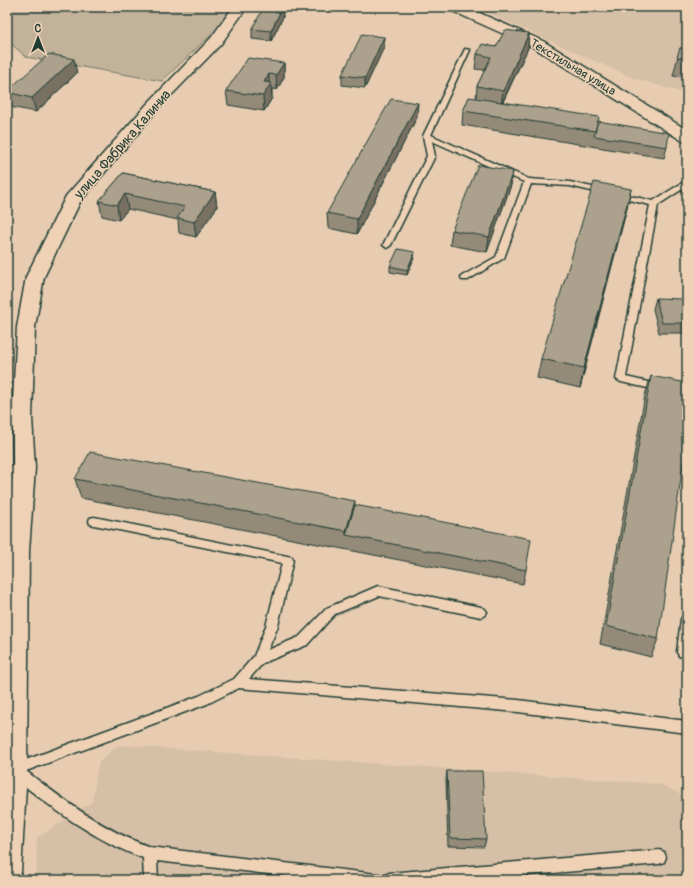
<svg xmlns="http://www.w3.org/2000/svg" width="694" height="887" font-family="Pangolin,sans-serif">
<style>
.built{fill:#d5bfa6}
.green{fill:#c2b29a;stroke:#707867}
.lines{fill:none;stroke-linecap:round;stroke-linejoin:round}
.service-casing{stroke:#1f3d34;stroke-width:3}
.minor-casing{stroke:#1f3d34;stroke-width:3}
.service{fill:#efd2b6;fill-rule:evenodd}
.minor{fill:#efd2b6;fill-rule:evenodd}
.wall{fill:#948a78;stroke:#1f3d34}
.shaded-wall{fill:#787162;stroke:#1f3d34}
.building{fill:#aca18c;stroke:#1f3d34}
.labels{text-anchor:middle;stroke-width:3;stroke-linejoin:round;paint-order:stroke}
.far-street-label{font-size:12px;fill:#1f3d34;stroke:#efd2b6}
.street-label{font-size:14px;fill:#1f3d34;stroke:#efd2b6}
</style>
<rect width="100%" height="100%" fill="#e7ccb1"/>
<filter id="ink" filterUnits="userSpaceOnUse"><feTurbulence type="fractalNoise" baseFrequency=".025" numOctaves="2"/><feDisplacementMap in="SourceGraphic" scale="8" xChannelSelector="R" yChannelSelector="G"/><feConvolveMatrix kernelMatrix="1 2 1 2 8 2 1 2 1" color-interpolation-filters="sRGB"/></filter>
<g filter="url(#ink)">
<g class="built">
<path d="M 474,7 L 687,7 L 687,94 L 633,78 Z"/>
<path d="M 118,745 L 660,784 L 687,798 L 687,880 L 36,880 L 37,838 L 92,802 L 99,761 Z"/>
</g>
<path class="green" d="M 7,7 L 233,7 L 217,29 L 162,81 L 26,57 L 7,40 Z"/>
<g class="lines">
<defs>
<g id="service">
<path d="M 465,49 L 470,50 L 431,135 L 529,179 L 570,182 L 653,201 L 687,180 L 687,186 L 658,205 L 626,377 L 687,391 L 687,397 L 621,382 L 616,379 L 650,205 L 570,186 L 531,184 L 504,258 L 468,280 L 462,280 L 461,278 L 462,276 L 496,257 L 524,182 L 432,141 L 435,156 L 391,245 L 387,248 L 383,245 L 427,156 L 423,136 Z"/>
<path d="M 24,464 L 28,465 L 29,468 L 28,471 L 7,474 L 7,466 Z"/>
<path d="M 94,517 L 292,557 L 293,560 L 278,626 L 268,650 L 299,637 L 327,608 L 378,586 L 481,607 L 485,609 L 487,612 L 485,615 L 481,617 L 379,596 L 335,614 L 307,645 L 263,663 L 249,679 L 518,700 L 687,721 L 687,733 L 518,712 L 239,688 L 207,704 L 26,771 C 65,801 103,830 150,847 L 385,875 L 389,873 L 659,850 L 664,852 L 666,857 L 664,862 L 659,864 L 469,880 L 321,880 L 157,861 L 158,880 L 144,880 L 143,858 C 94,840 53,809 12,776 L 10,769 L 12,765 L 199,696 L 234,679 L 254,656 L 266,626 L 282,563 L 94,525 L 90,524 L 89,521 L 90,518 Z"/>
<path d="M 687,614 L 687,658 L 679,656 L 677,652 L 681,619 L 683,616 Z"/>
</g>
<g id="minor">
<path d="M 233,7 L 247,7 L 221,44 L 158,109 L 80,202 L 44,277 L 35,327 L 32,418 L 35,468 L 29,551 L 27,770 L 21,872 L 18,880 L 7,880 L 7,546 L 13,468 L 12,418 L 17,327 L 26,277 L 66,196 L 148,103 L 211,38 Z"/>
<path d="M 448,7 L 466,7 L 543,41 L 687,130 L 687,142 L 681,140 L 533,47 L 450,10 Z"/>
</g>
</defs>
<use href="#service" class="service-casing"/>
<use href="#minor" class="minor-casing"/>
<use href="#service" class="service"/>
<use href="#minor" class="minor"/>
</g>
<g class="wall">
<path d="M 282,8 L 283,17 L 271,41 L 252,39 L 252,29 Z"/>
<path d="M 529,33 L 528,48 L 503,102 L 598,121 L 667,147 L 664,158 L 462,125 L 463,111 L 476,98 L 477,86 L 485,70 L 475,69 L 477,54 Z"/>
<path d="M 384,47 L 365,88 L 342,85 L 342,75 Z"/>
<path d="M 680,48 L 687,49 L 687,90 L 683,89 L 685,77 L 673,76 Z"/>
<path d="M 284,63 L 284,77 L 277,90 L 272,89 L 272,98 L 264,111 L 228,105 L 226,91 Z"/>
<path d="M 77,73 L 36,112 L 10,107 L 7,97 L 7,91 Z"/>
<path d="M 417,117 L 357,234 L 328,228 L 327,213 Z"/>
<path d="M 513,171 L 511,185 L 487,252 L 450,245 L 452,230 Z"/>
<path d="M 123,173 L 215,192 L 217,207 L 196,237 L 179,233 L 178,220 L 128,209 L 119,220 L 102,216 L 99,201 Z"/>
<path d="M 627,208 L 580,388 L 537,378 L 541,359 Z"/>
<path d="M 414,258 L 407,275 L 390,272 L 390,266 Z"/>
<path d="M 656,298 L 687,312 L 687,333 L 659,333 L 653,309 Z"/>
<path d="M 651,376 L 658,639 L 651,657 L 600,644 L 645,395 Z"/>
<path d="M 75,479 L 355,505 L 526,570 L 523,584 L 81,498 Z"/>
<path d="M 447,771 L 486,839 L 484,847 L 448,846 L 446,780 Z"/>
</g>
<g class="shaded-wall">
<path d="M 282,8 L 283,17 L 271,41 L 271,31 Z"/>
<path d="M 529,33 L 528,48 L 501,105 L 503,91 Z"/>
<path d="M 384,37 L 384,47 L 365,88 L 365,78 Z"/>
<path d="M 74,59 L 77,73 L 36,112 L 32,98 Z"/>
<path d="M 284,63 L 284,77 L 277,90 L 276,75 Z"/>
<path d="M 269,74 L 269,86 L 271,83 L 272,98 L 264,111 L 263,96 L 264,82 Z"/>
<path d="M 418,103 L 417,117 L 357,234 L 357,219 Z"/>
<path d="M 513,171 L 511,185 L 487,252 L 489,237 Z"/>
<path d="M 631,189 L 627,208 L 580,388 L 584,368 Z"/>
<path d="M 215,192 L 217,207 L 196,237 L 194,222 Z"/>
<path d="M 125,194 L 128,209 L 119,220 L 117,205 Z"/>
<path d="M 415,252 L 414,258 L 407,275 L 407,270 Z"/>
<path d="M 355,501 L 355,520 L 346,535 L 346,531 Z"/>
</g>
<g class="building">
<path d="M 264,7 L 282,8 L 271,31 L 252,29 Z"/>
<path d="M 505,30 L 529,33 L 503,91 L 477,86 L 491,57 L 477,54 L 482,44 L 496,47 Z"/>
<path d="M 362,34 L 384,37 L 365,78 L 342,75 Z"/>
<path d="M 680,48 L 687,49 L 687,59 L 677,57 Z"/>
<path d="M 49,54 L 74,59 L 32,98 L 7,92 L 7,91 Z"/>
<path d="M 248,58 L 284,63 L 276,75 L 269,74 L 264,82 L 271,83 L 263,96 L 226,91 Z"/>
<path d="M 469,97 L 599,117 L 595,131 L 463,111 Z"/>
<path d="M 391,99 L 418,103 L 357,219 L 327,213 Z"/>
<path d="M 598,121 L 669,133 L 667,147 L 594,136 Z"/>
<path d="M 478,165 L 513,171 L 489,237 L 452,230 Z"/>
<path d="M 123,173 L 215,192 L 194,222 L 177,218 L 185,207 L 125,194 L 117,205 L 99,201 Z"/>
<path d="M 594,182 L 631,189 L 584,368 L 541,359 Z"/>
<path d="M 398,249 L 415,252 L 407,270 L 390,266 Z"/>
<path d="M 656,298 L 683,299 L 687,312 L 687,323 L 662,323 Z"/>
<path d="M 651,376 L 687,383 L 687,436 L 658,639 L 606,626 Z"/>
<path d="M 90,452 L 355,501 L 346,531 L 75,479 Z"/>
<path d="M 355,505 L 531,539 L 526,570 L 346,535 Z"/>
<path d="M 447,771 L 482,771 L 486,839 L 450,838 Z"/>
</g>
</g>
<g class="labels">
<g class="far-street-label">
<text transform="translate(573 67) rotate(31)" y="4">Текстильная улица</text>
</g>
<g class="street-label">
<text transform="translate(122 144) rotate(-49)" y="5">улица Фабрика Калиниа</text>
</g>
</g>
<rect width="694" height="887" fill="none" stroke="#efd2b6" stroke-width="24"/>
<rect x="12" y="12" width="670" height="863" fill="none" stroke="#1f3d34" stroke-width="1.5" filter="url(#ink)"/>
<g transform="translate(38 38)" stroke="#efd2b6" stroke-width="3" paint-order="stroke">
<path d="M0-3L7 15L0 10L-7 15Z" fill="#1f3d34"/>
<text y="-6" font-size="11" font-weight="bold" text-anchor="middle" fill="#1f3d34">С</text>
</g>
</svg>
